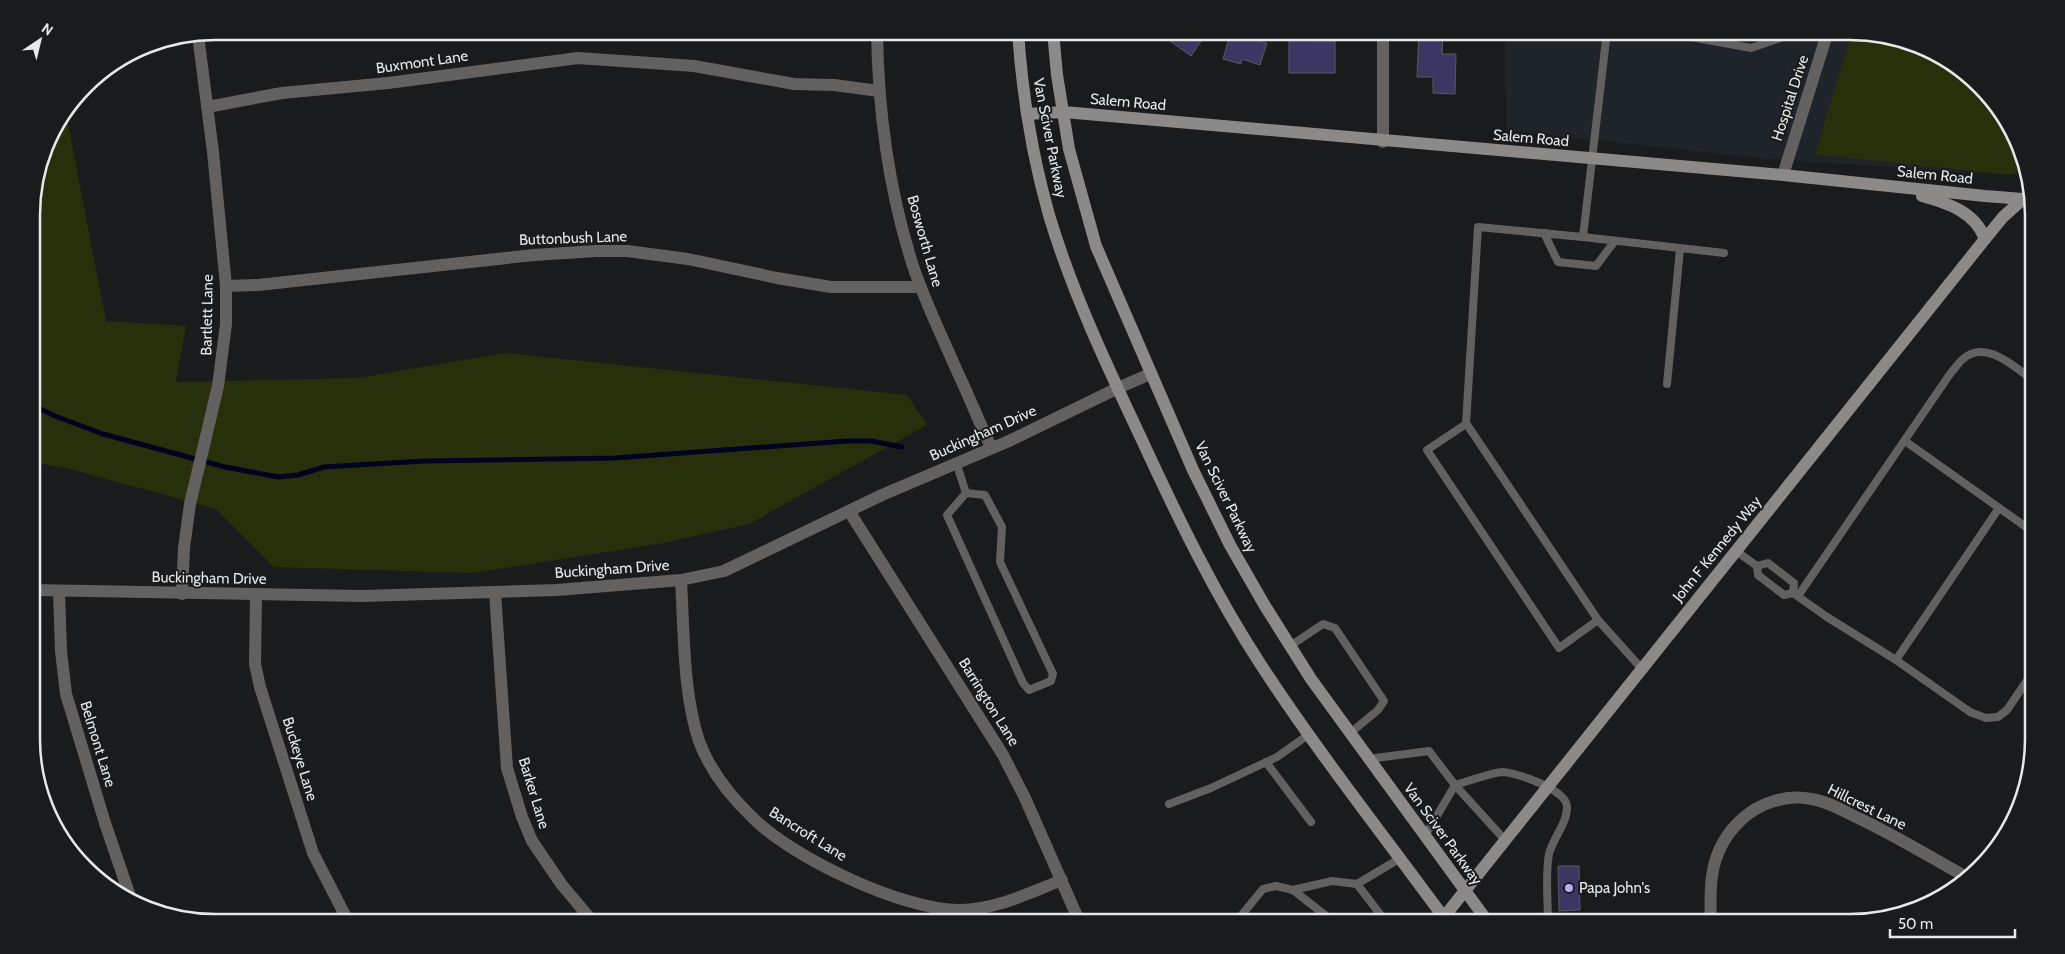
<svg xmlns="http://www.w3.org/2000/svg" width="2065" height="954" font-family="Cabin,sans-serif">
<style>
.built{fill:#1f242b}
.green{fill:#28300b}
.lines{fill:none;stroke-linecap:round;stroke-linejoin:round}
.stream{stroke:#000320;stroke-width:5}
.building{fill:#3a3863;stroke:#59595c}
.lane{stroke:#626160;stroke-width:8}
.street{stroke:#626160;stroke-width:12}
.secondary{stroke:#8b8a88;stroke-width:12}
.poi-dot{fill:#baaaf6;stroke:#191b1d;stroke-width:2}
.labels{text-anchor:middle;stroke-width:4;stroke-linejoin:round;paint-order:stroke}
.street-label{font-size:15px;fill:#e7e8ea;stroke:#191b1d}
.poi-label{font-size:15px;fill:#e7e8ea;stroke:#191b1d;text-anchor:start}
.rim{fill:none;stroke:#e7e8ea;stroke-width:2.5}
</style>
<rect width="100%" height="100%" fill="#191b1d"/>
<path class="built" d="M 1505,31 L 1850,31 L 1921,45 L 1962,69 L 1999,108 L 1978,173 L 1766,159 L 1506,130 Z"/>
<g class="green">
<path d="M 1852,32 L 1921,45 L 1962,69 L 1996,103 L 2020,145 L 2027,171 L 2008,175 L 1815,154 Z"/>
<path d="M 66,113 L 106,321 L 186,326 L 176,382 L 358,378 L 505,353 L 907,395 L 927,425 L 749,524 L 664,543 L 473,573 L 274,567 L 216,509 L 70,469 L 32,462 L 32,203 L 50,133 Z"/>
</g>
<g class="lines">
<path class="stream" d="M 32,405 L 55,416 L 103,434 L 225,467 L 278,477 L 298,475 L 324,467 L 425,461 L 615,458 L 847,441 L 871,441 L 902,447"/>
</g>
<g class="building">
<path d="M 1156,31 L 1208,31 L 1191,56 Z"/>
<path d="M 1231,31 L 1247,31 L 1257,34 L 1255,40 L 1267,43 L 1260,65 L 1242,59 L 1241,64 L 1223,59 Z"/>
<path d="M 1419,31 L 1443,31 L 1442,54 L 1456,54 L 1455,94 L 1433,93 L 1433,77 L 1417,77 Z"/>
<path d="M 1289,40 L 1335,41 L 1335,73 L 1289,73 Z"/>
<path d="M 1558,866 L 1579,866 L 1580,910 L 1559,911 Z"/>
</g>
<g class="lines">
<g class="lane">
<path d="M 1607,31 L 1583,237 L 1478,227 L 1466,424 L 1427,450 L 1559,648 L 1598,620 L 1642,669"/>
<path d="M 1659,31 L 1751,48 L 1801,31"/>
<path d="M 1544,233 L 1558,262 L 1596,266 L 1614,242"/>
<path d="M 1583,237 L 1724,253"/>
<path d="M 1667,384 L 1680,249"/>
<path d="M 1466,423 L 1598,620"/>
<path d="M 1905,441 L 2033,532"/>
<path d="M 956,462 L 966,493 L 947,515 L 1023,683 L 1029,690 L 1051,681 L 1053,674 L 1000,562 L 1002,527 L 985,495 L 966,493"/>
<path d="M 1736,551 L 1757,566 L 1758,575 L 1784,595 L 1793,593"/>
<path d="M 1757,566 L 1768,563 L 1794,583 L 1793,593"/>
<path d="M 1793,593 L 1827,617 L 1896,660 L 1970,712 L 1986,718 L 1998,717 L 2007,710 L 2034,670"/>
<path d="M 1798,596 L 1950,374 C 1954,370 1958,363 1963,359 C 1986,339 2014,367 2033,380"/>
<path d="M 1290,646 L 1323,624 L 1335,628 L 1384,701 L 1378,710 L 1349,734"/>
<path d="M 1896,660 L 1999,508"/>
<path d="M 1368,759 L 1429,751 L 1455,785 L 1505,840"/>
<path d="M 1266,762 L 1311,822"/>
<path d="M 1169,804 L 1211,788 L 1277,757 L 1308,735"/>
<path d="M 1425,836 L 1455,785 C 1466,782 1493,772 1503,772 C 1518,773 1567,790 1567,807 C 1567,824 1553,838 1549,854 C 1545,876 1548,900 1548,922"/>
<path d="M 1357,884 L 1386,922"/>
<path d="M 1334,922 L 1293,890 L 1332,881 L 1357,884 L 1399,859"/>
<path d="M 1235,923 L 1263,889 L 1276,886 L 1293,890"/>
</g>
<g class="street">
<path d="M 877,31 C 878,110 889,191 913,266 C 925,302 942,336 957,371 C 969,396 979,422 991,447"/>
<path d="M 1383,31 L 1383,142"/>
<path d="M 207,107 L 282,93 L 388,83 L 578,58 L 694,66 L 794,84 L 834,85 L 879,91"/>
<path d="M 1783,175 L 1828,31"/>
<path d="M 226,286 L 258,285 L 534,255 L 596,251 L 627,251 L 688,259 L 777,278 L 831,287 L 921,287"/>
<path d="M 849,511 L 1003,755 L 1025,798 L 1080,923"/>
<path d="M 681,580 C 684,631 683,694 699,741 C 710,771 731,797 753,818 C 793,858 901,909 957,910 C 993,911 1029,893 1062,880"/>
<path d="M 32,590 L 362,596 L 557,590 L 681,580 L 724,571 L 882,495 L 1009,441 L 1118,388 L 1150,374"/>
<path d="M 59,591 L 61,651 L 66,694 L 105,823 L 132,902"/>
<path d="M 495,593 L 507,768 L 522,817 L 532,841 L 562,885 L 594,923"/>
<path d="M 182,594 L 184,548 L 190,504 L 218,386 L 226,324 L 226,286 L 213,152 L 198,35"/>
<path d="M 256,595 L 255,664 L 260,687 L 313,853 L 349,923"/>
<path d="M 1711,922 C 1709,883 1710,849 1741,820 C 1759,803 1786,794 1811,799 C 1826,801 1840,809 1854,816 C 1893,834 1930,857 1968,878"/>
</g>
<g class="secondary">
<path d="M 1018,31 C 1022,93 1032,155 1049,215 C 1072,292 1107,366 1141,438 C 1177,516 1214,593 1261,665 C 1319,754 1385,837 1447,922"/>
<path d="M 1053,31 L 1057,75 L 1069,149 L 1096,246 L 1193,470 L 1230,545 L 1265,606 L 1311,679 L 1488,922"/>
<path d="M 1027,114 L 1064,112 L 1783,175 L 1985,196 L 2023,199 L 2032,195"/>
<path d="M 1922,196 C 1948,203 1975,212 1985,239"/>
<path d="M 1440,922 L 1985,239 L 2003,217 L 2023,199"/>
</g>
</g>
<circle class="poi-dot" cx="1569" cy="888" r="5"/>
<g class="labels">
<g class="street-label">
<text transform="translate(422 62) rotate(-8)" y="5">Buxmont Lane</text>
<text transform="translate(1790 98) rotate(-72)" y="5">Hospital Drive</text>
<text transform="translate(1128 102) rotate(5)" y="5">Salem Road</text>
<text transform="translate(1050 138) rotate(79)" y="5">Van Sciver Parkway</text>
<text transform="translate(1531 138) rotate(5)" y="5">Salem Road</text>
<text transform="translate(1935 175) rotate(6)" y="5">Salem Road</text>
<text transform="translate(573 238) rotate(-2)" y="5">Buttonbush Lane</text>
<text transform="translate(925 241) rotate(74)" y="5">Bosworth Lane</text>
<text transform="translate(207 315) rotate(-89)" y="5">Bartlett Lane</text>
<text transform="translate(983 433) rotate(-24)" y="5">Buckingham Drive</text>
<text transform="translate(1226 497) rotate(64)" y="5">Van Sciver Parkway</text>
<text transform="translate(1717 549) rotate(-51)" y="5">John F Kennedy Way</text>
<text transform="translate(612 569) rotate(-4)" y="5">Buckingham Drive</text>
<text transform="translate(209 578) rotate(1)" y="5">Buckingham Drive</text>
<text transform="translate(989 702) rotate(58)" y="5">Barrington Lane</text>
<text transform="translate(98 744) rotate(73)" y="5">Belmont Lane</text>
<text transform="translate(300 759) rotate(73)" y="5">Buckeye Lane</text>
<text transform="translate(534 793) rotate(73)" y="5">Barker Lane</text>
<text transform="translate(1867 807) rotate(26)" y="5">Hillcrest Lane</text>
<text transform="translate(808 834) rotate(32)" y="5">Bancroft Lane</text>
<text transform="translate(1443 834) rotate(54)" y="5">Van Sciver Parkway</text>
</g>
<g class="poi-label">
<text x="1579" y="893">Papa John's</text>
</g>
</g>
<path d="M0 0H2065V954H0ZM215 40H1850A175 175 0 0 1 2025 215V739A175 175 0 0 1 1850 914H215A175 175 0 0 1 40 739V215A175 175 0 0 1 215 40Z" fill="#191b1d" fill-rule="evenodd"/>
<path class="rim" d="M215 40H1850A175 175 0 0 1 2025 215V739A175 175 0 0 1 1850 914H215A175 175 0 0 1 40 739V215A175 175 0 0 1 215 40Z"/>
<g transform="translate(40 40) rotate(35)" stroke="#191b1d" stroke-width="4" paint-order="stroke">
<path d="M0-4L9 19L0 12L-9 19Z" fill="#e7e8ea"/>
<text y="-8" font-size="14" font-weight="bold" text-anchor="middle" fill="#e7e8ea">N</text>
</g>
<path d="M1890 929v8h125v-8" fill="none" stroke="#e7e8ea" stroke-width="2.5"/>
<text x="1898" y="929" font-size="15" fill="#e7e8ea" stroke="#191b1d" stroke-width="4" paint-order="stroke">50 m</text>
</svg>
